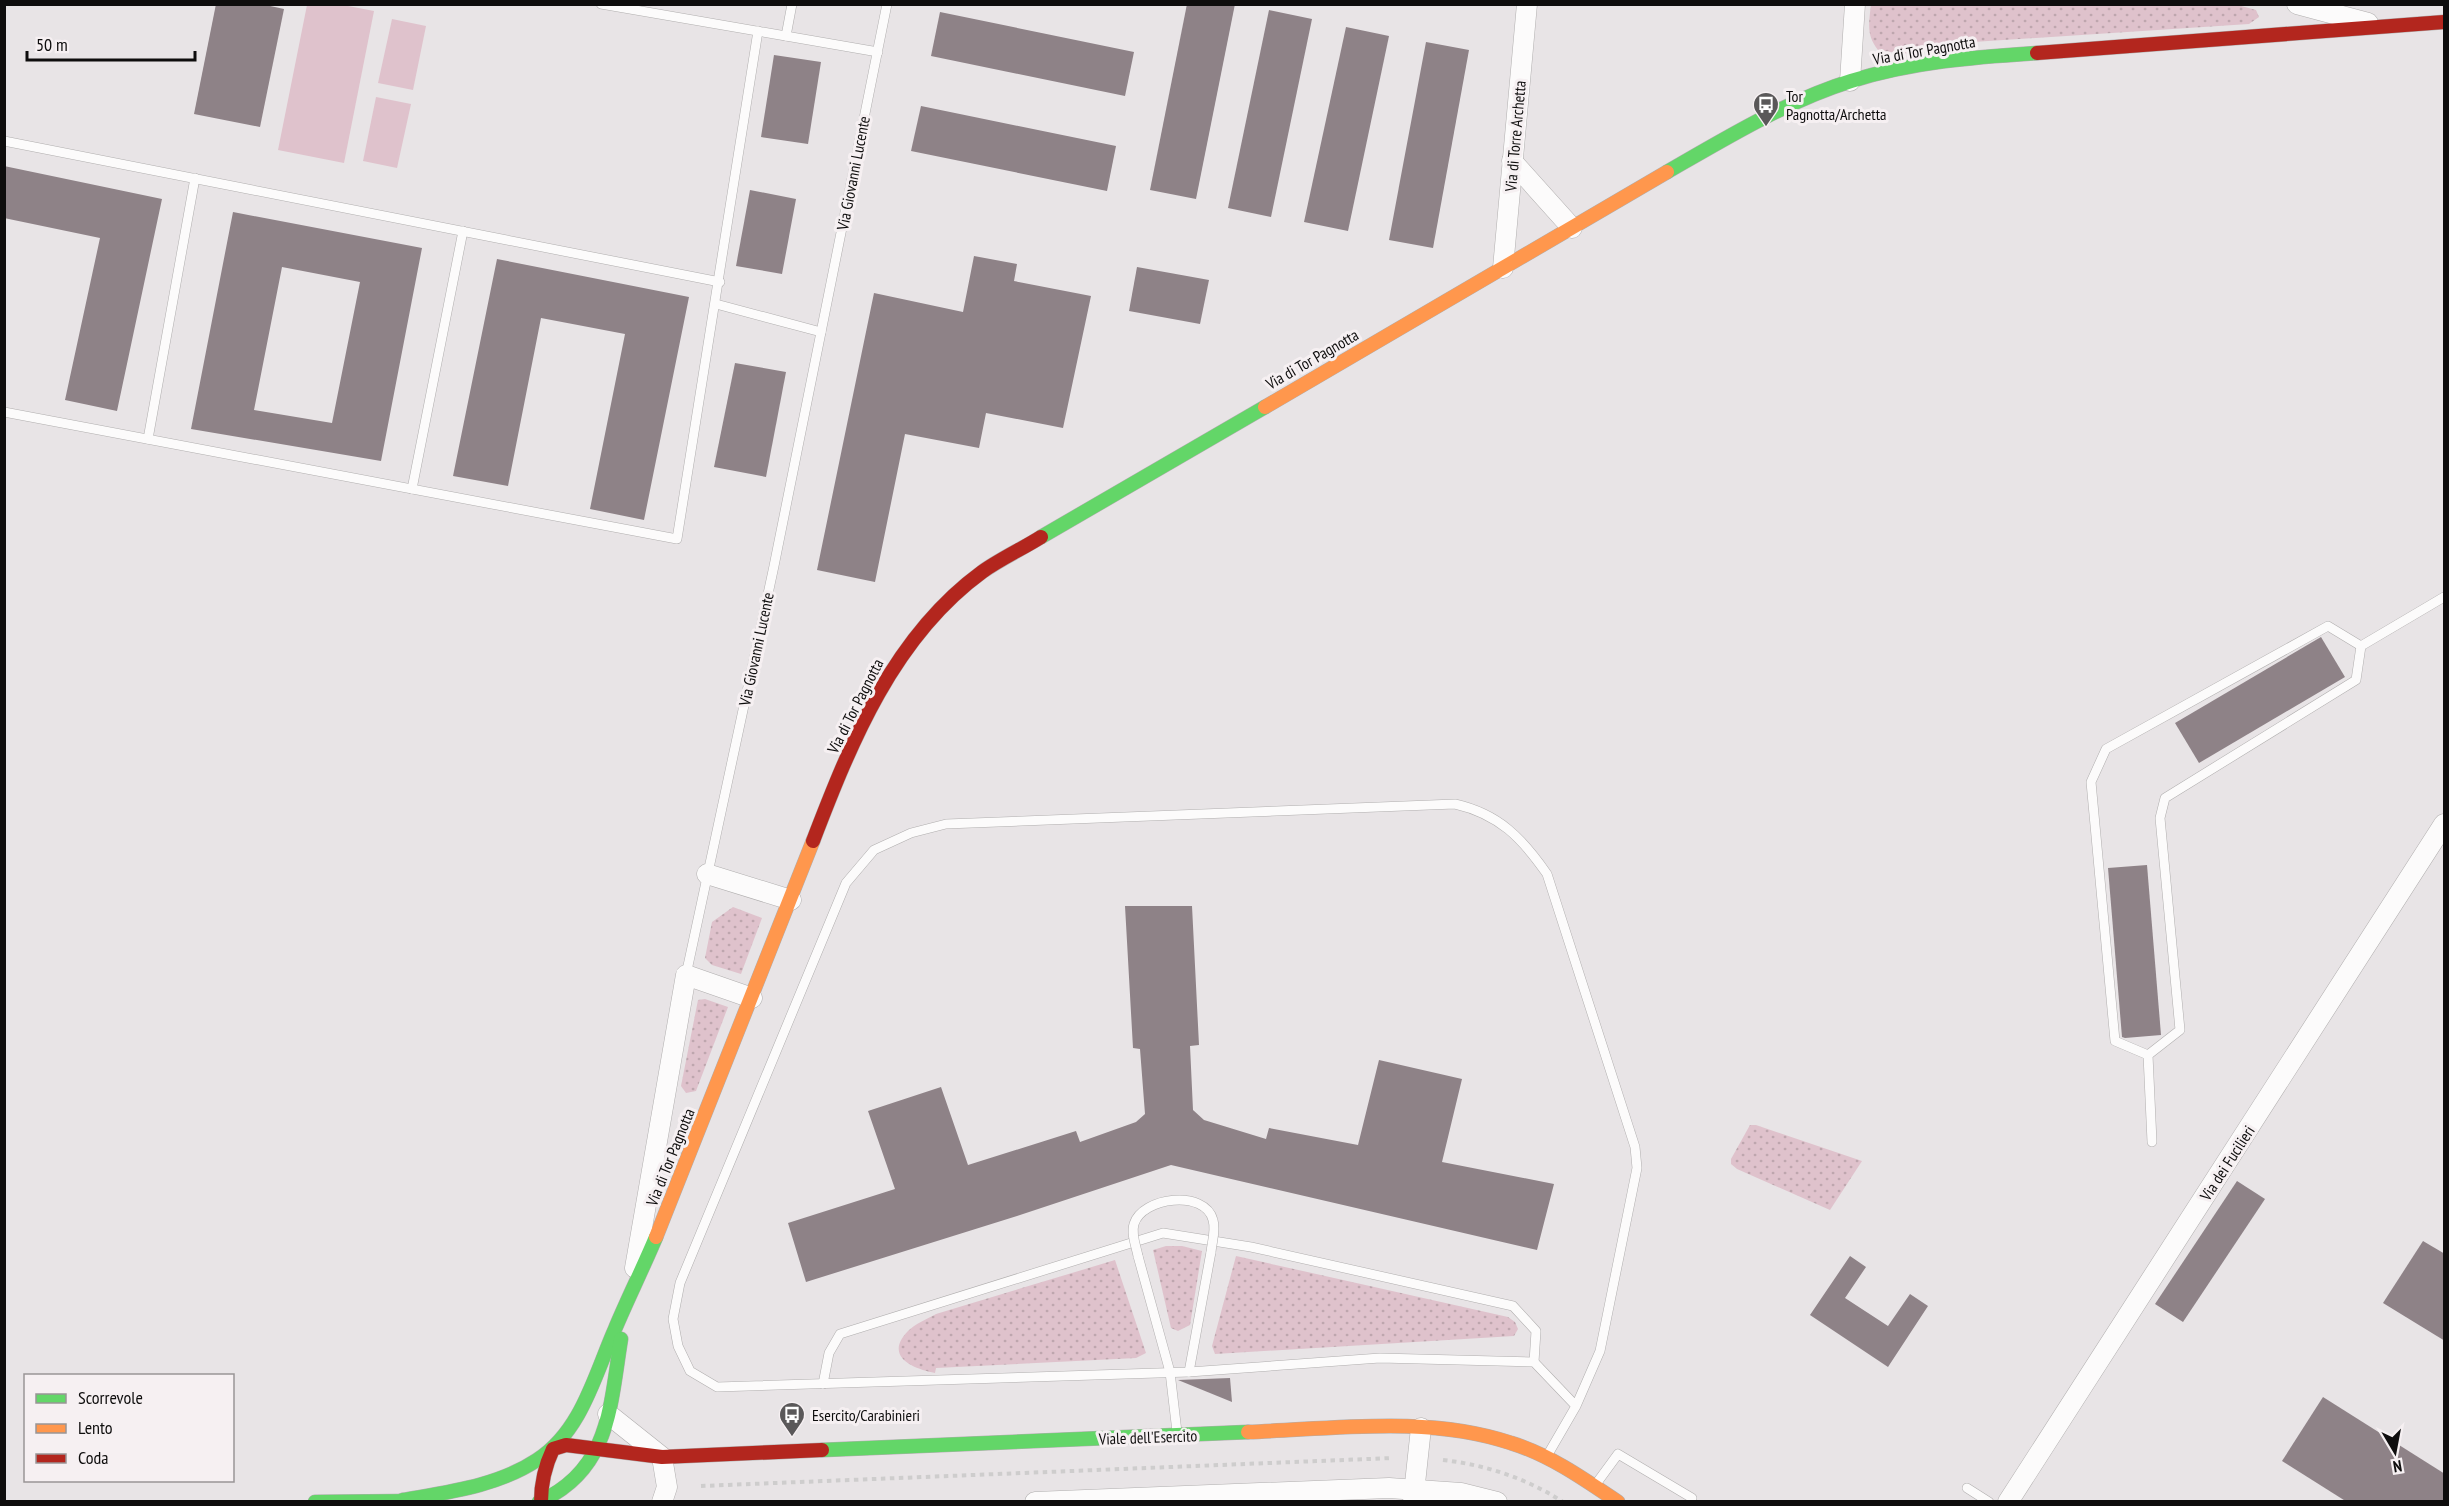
<svg xmlns="http://www.w3.org/2000/svg" width="2449" height="1506" font-family="'PT Sans Narrow',sans-serif">
<style>
.grass{fill:url(#grass-dots)}
.pitch{fill:#dfc2cc}
.building{fill:#8e8287;fill-rule:evenodd}
.lines{fill:none;stroke-linecap:round;stroke-linejoin:round}
.lane-casing{stroke:#b0aeae;stroke-width:10}
.street-casing{stroke:#b0aeae;stroke-width:21}
.fast-casing{stroke:#b0aeae;stroke-width:15}
.slow-casing{stroke:#b0aeae;stroke-width:15}
.jam-casing{stroke:#b0aeae;stroke-width:15}
.path{stroke:#cecdcd;stroke-width:4;stroke-dasharray:4.5 4.5;stroke-linecap:butt}
.lane{stroke:#fcfbfb;stroke-width:9}
.street{stroke:#fcfbfb;stroke-width:20}
.fast{stroke:#63d668;stroke-width:14}
.slow{stroke:#ff974d;stroke-width:14}
.jam{stroke:#b3261e;stroke-width:14}
.lane-bridge-casing{stroke:#b0aeae;stroke-width:10;stroke-linecap:butt}
.lane-bridge{stroke:#fcfbfb;stroke-width:9}
.labels{text-anchor:middle;stroke-width:6;stroke-linejoin:round;paint-order:stroke}
.street-label{font-size:16px;fill:#0e0d0d;stroke:#f6f0f2}
.poi-label{font-size:16px;fill:#0e0d0d;stroke:#f6f0f2;text-anchor:start}
</style>
<defs>
<pattern id="grass-dots" width="8" height="8" patternUnits="userSpaceOnUse" patternTransform="scale(1.5)"><rect width="8" height="8" fill="#dfc2cc"/><path d="M2 2h.1M6 6h.1" fill="none" stroke="#bea6ae" stroke-width="1.8" stroke-linecap="round"/></pattern>
</defs>
<rect width="100%" height="100%" fill="#e8e4e6"/>
<g class="grass">
<path d="M 1871,4 L 2234,4 L 2256,10 L 2259,17 L 2249,24 L 1973,42 L 1903,54 L 1878,50 C 1866,35 1869,23 1871,4 Z"/>
<path d="M 733,907 L 762,918 L 741,974 L 712,965 L 705,958 L 712,922 Z"/>
<path d="M 705,999 L 728,1007 L 696,1091 L 686,1093 L 681,1086 L 698,1000 Z"/>
<path d="M 1750,1125 L 1756,1125 L 1862,1161 L 1830,1210 L 1737,1169 L 1731,1164 L 1731,1159 Z"/>
<path d="M 1166,1246 L 1182,1246 L 1202,1251 L 1190,1325 L 1178,1331 L 1171,1328 L 1153,1250 Z"/>
<path d="M 1236,1256 L 1508,1317 L 1515,1322 L 1518,1329 L 1514,1336 L 1215,1354 L 1212,1346 Z"/>
<path d="M 1115,1260 L 1146,1353 L 1136,1358 L 936,1368 L 935,1373 C 914,1369 883,1357 908,1331 C 915,1324 927,1319 936,1314 Z"/>
</g>
<g class="pitch">
<path d="M 307,5 L 343,5 L 374,11 L 344,163 L 278,150 Z"/>
<path d="M 392,19 L 426,26 L 413,90 L 378,83 Z"/>
<path d="M 376,97 L 411,104 L 397,168 L 363,161 Z"/>
</g>
<g class="building">
<path d="M 216,4 L 261,4 L 284,9 L 260,127 L 194,114 Z"/>
<path d="M 1187,4 L 1235,4 L 1196,199 L 1150,190 Z"/>
<path d="M 1269,10 L 1312,19 L 1271,217 L 1228,208 Z"/>
<path d="M 940,12 L 1134,52 L 1125,96 L 931,56 Z"/>
<path d="M 1346,27 L 1389,36 L 1348,231 L 1304,222 Z"/>
<path d="M 1426,42 L 1469,50 L 1433,248 L 1389,240 Z"/>
<path d="M 774,55 L 821,62 L 808,144 L 761,137 Z"/>
<path d="M 921,106 L 1116,146 L 1107,191 L 911,151 Z"/>
<path d="M 4,166 L 162,199 L 117,411 L 65,400 L 100,238 L 4,218 Z"/>
<path d="M 750,190 L 796,199 L 782,274 L 736,266 Z"/>
<path d="M 233,212 L 422,248 L 381,461 L 191,429 ZM 282,267 L 360,282 L 332,423 L 254,410 Z"/>
<path d="M 974,256 L 1017,264 L 1014,281 L 1091,296 L 1063,428 L 986,413 L 979,448 L 905,434 L 875,582 L 817,570 L 874,293 L 963,312 Z"/>
<path d="M 497,259 L 689,297 L 644,520 L 590,509 L 625,334 L 541,318 L 508,486 L 453,476 Z"/>
<path d="M 1137,267 L 1209,280 L 1200,324 L 1129,311 Z"/>
<path d="M 735,363 L 786,372 L 766,477 L 714,467 Z"/>
<path d="M 2321,637 L 2345,677 L 2199,763 L 2175,723 Z"/>
<path d="M 2147,865 L 2161,1035 L 2125,1038 L 2122,1037 L 2108,868 Z"/>
<path d="M 1125,906 L 1192,906 L 1199,1045 L 1190,1046 L 1193,1110 L 1204,1120 L 1266,1139 L 1269,1128 L 1358,1145 L 1379,1060 L 1462,1079 L 1442,1162 L 1554,1184 L 1537,1250 L 1171,1165 L 1017,1216 L 806,1282 L 788,1223 L 895,1189 L 868,1111 L 941,1087 L 968,1165 L 1076,1131 L 1080,1142 L 1136,1122 L 1145,1114 L 1140,1049 L 1133,1048 Z"/>
<path d="M 2237,1181 L 2265,1199 L 2183,1322 L 2155,1304 Z"/>
<path d="M 2423,1241 L 2445,1254 L 2445,1341 L 2383,1303 Z"/>
<path d="M 1850,1256 L 1866,1267 L 1845,1298 L 1888,1326 L 1910,1294 L 1928,1306 L 1888,1367 L 1810,1315 Z"/>
<path d="M 1230,1378 L 1232,1402 L 1178,1380 Z"/>
<path d="M 2323,1397 L 2445,1474 L 2445,1502 L 2347,1502 L 2282,1461 Z"/>
</g>
<g class="lines">
<defs>
<g id="lane">
<path d="M 601,4 L 878,52"/>
<path d="M 786,36 L 792,4"/>
<path d="M 4,141 L 720,282"/>
<path d="M 716,304 L 821,332"/>
<path d="M 4,412 L 677,539 L 758,31"/>
<path d="M 148,439 L 195,178"/>
<path d="M 412,489 L 463,231"/>
<path d="M 686,975 L 774,566 L 887,4"/>
<path d="M 2148,1055 L 2115,1041 L 2091,782 L 2106,749 L 2328,626 L 2361,646"/>
<path d="M 2152,1142 L 2148,1055 L 2180,1030 L 2160,818 L 2165,798 L 2356,680 L 2361,646 L 2444,597"/>
<path d="M 1138,1256 L 1170,1372 L 1177,1432"/>
<path d="M 1189,1372 L 1211,1252"/>
<path d="M 823,1384 L 829,1353 L 840,1334 L 1163,1233 L 1251,1247 L 1513,1306 L 1536,1331 L 1534,1362"/>
<path d="M 1547,1456 L 1576,1406 L 1600,1351 L 1637,1168 L 1635,1147 L 1547,874 C 1522,838 1499,814 1455,804 L 946,824 L 911,833 L 874,850 L 846,883 L 680,1283 L 673,1319 L 678,1346 L 690,1371 L 717,1387 L 1189,1372 L 1380,1358 L 1534,1362 L 1576,1406"/>
<path d="M 1596,1484 L 1618,1454 L 1692,1498"/>
<path d="M 1967,1488 L 1989,1502"/>
</g>
<g id="street">
<path d="M 2297,4 L 2368,23"/>
<path d="M 1850,81 L 1855,4"/>
<path d="M 1512,161 L 1572,228"/>
<path d="M 1503,268 L 1527,4"/>
<path d="M 707,874 L 791,900"/>
<path d="M 635,1268 L 686,975 L 752,998"/>
<path d="M 608,1414 L 662,1457 L 667,1487 L 662,1502"/>
<path d="M 1035,1502 L 1389,1488 L 1461,1493 L 1497,1502"/>
<path d="M 1413,1502 L 1421,1428"/>
<path d="M 2008,1502 L 2444,824"/>
</g>
<g id="fast">
<path d="M 1667,172 C 1726,138 1787,101 1851,81 C 1911,62 1974,57 2037,53"/>
<path d="M 1041,537 L 1265,407"/>
<path d="M 822,1450 L 1248,1432"/>
<path d="M 403,1500 C 448,1492 498,1486 537,1460 C 582,1431 595,1374 615,1329 C 628,1298 643,1268 656,1237"/>
<path d="M 315,1502 L 419,1501"/>
<path d="M 539,1502 C 610,1470 610,1407 621,1339"/>
</g>
<g id="slow">
<path d="M 1265,407 L 1667,172"/>
<path d="M 656,1237 L 813,841"/>
<path d="M 1248,1432 C 1333,1429 1428,1415 1511,1443 C 1550,1455 1584,1479 1618,1502"/>
</g>
<g id="jam">
<path d="M 2037,53 L 2444,22"/>
<path d="M 813,841 C 851,742 893,637 982,572 C 1000,559 1022,549 1041,537"/>
<path d="M 541,1502 C 541,1483 545,1466 553,1449 L 566,1445 L 662,1457 L 822,1450"/>
</g>
</defs>
<use href="#lane" class="lane-casing"/>
<use href="#street" class="street-casing"/>
<use href="#fast" class="fast-casing"/>
<use href="#slow" class="slow-casing"/>
<use href="#jam" class="jam-casing"/>
<g class="path">
<path d="M 1443,1460 C 1486,1465 1526,1478 1563,1502"/>
<path d="M 701,1486 L 1393,1458"/>
</g>
<use href="#lane" class="lane"/>
<use href="#street" class="street"/>
<use href="#fast" class="fast"/>
<use href="#slow" class="slow"/>
<use href="#jam" class="jam"/>
<defs>
<path id="lane-bridge" d="M 1138,1256 C 1136,1246 1131,1234 1134,1224 C 1142,1197 1205,1189 1213,1220 C 1216,1230 1212,1242 1211,1252"/>
</defs>
<use href="#lane-bridge" class="lane-bridge-casing"/>
<use href="#lane-bridge" class="lane-bridge"/>
</g>
<defs>
<symbol id="bus-pin" viewBox="-11 -11 22 30"><path d="M0 17L-7.5 6A9.5 9.5 0 1 1 7.5 6Z" fill="#5a5859" stroke="#f6f0f2"/><path d="M-5-6H5V4H4V6H2V4H-2V6H-4V4H-5ZM-3.5-4V0h7V-4ZM-3.5 1.2v1.5H-2V1.2ZM2 1.2v1.5H3.5V1.2Z" fill="#fff"/></symbol>
</defs>
<g fill-rule="evenodd">
<use href="#bus-pin" x="1751" y="90" width="30" height="40"/>
<use href="#bus-pin" x="777" y="1400" width="30" height="40"/>
</g>
<g class="labels">
<g class="street-label">
<text transform="translate(1924 50) rotate(-10)" y="6">Via di Tor Pagnotta</text>
<text transform="translate(1515 136) rotate(-85)" y="6">Via di Torre Archetta</text>
<text transform="translate(853 173) rotate(-79)" y="6">Via Giovanni Lucente</text>
<text transform="translate(1312 359) rotate(-30)" y="6">Via di Tor Pagnotta</text>
<text transform="translate(756 649) rotate(-78)" y="6">Via Giovanni Lucente</text>
<text transform="translate(855 706) rotate(-63)" y="6">Via di Tor Pagnotta</text>
<text transform="translate(670 1157) rotate(-68)" y="6">Via di Tor Pagnotta</text>
<text transform="translate(2227 1163) rotate(-57)" y="6">Via dei Fucilieri</text>
<text transform="translate(1148 1437) rotate(-2)" y="6">Viale dell'Esercito</text>
</g>
<g class="poi-label">
<text x="1786" y="102">Tor<tspan x="1786" dy="18">Pagnotta/Archetta</tspan></text>
<text x="812" y="1421">Esercito/Carabinieri</text>
</g>
</g>
<rect width="2449" height="1506" fill="none" stroke="#0e0d0d" stroke-width="12"/>
<rect x="24" y="1374" width="210" height="108" fill="#f6f0f2" stroke="#999596" stroke-width="1.5"/>
<rect x="36" y="1394" width="30" height="9" fill="#63d668" stroke="#999596" stroke-width="1.5"/>
<text x="78" y="1404" font-size="18" fill="#0e0d0d">Scorrevole</text>
<rect x="36" y="1424" width="30" height="9" fill="#ff974d" stroke="#999596" stroke-width="1.5"/>
<text x="78" y="1434" font-size="18" fill="#0e0d0d">Lento</text>
<rect x="36" y="1454" width="30" height="9" fill="#b3261e" stroke="#999596" stroke-width="1.5"/>
<text x="78" y="1464" font-size="18" fill="#0e0d0d">Coda</text>
<g transform="translate(2395 1452) rotate(170)" stroke="#f6f0f2" stroke-width="4.5" paint-order="stroke">
<path d="M0-4.5L10 22L0 15L-10 22Z" fill="#0e0d0d"/>
<text y="-9" font-size="16" font-weight="bold" text-anchor="middle" fill="#0e0d0d">N</text>
</g>
<path d="M27 51v9h168v-9" fill="none" stroke="#0e0d0d" stroke-width="3"/>
<text x="36" y="51" font-size="18" fill="#0e0d0d" stroke="#f6f0f2" stroke-width="4.5" paint-order="stroke">50 m</text>
</svg>
